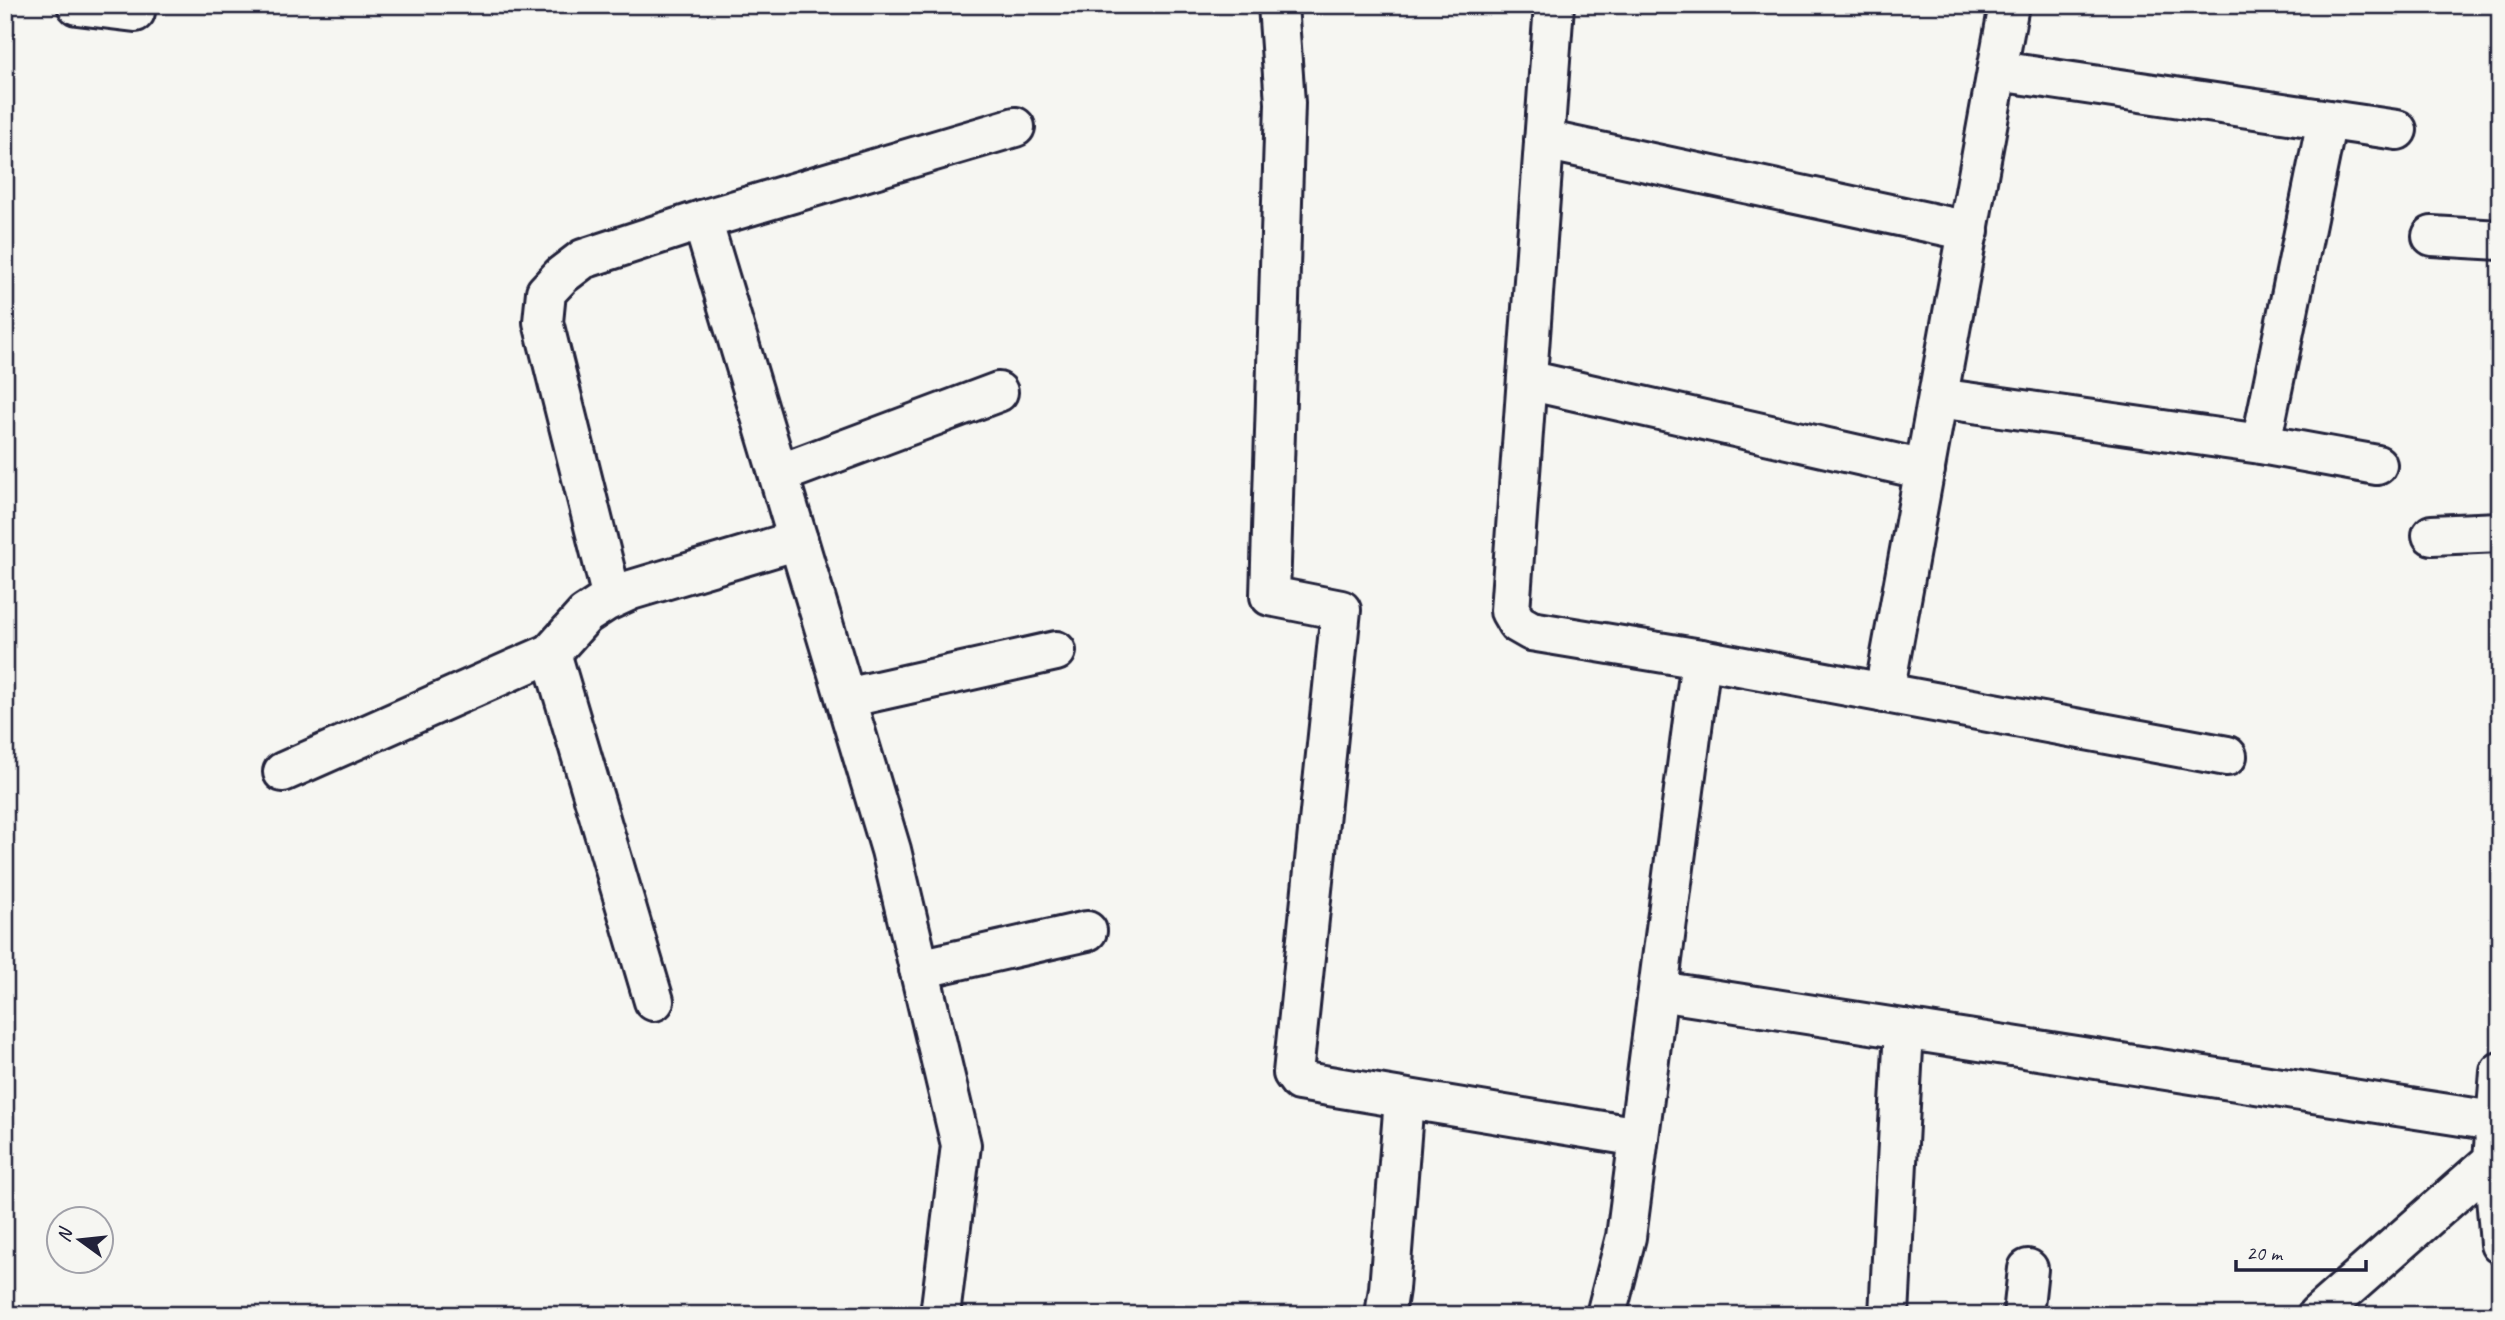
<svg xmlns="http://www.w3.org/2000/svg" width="2505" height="1320" font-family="Caveat,sans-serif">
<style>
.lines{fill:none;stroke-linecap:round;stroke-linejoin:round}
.street-casing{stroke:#22223b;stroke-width:44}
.street{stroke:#f6f6f2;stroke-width:38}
</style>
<rect width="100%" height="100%" fill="#f6f6f2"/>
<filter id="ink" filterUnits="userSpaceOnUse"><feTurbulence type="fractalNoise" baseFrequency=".0143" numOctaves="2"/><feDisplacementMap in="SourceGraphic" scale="14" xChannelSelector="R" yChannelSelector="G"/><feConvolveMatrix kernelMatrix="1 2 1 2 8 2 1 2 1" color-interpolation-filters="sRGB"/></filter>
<g filter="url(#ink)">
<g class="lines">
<defs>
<g id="street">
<path d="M 77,5 L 135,12"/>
<path d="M 1278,5 L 1285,103 L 1270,596 L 1341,610 L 1293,1073 L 1299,1081 L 1639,1137"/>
<path d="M 1554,5 L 1510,611 L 1517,623 L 1531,631 L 1701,659 L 2227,756"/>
<path d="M 1998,71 L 2397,130"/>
<path d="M 1544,140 L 1969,231"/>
<path d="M 2432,236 L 2500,240"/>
<path d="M 1527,380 L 1925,470"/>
<path d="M 1938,398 L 2261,444 L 2377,465"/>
<path d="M 2261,444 L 2327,120"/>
<path d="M 779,474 L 998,392"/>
<path d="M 2432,535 L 2500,532"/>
<path d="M 612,598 L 543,322 L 546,292 L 562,275 L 583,259 L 702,220"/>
<path d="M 551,653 L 654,1001"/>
<path d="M 1884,693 L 2009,5"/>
<path d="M 846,698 L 1056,651"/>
<path d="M 283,772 L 551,653 L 585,615 L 605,602 L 631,590 L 798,540"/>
<path d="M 919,969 L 1087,931"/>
<path d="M 1659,991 L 2500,1122"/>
<path d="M 2500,1072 L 2493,1160 L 2500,1244"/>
<path d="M 940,1315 L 961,1145 L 891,850 L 702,220 L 1015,127"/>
<path d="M 1385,1315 L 1389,1289 L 1404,1099"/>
<path d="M 1606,1315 L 1626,1237 L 1701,659"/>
<path d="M 1889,1315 L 1904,1029"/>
<path d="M 2023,1315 L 2028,1269"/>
<path d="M 2317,1315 L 2493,1160"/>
</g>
</defs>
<use href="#street" class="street-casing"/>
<use href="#street" class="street"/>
</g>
</g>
<rect width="2505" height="1320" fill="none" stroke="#f6f6f2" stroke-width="28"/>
<rect x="14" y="14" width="2477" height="1292" fill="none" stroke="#22223b" stroke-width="2.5" filter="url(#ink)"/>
<g transform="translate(80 1240) rotate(285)"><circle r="33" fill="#f6f6f2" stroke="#a1a1a9" stroke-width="2"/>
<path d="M0-5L12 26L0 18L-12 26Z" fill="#22223b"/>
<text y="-10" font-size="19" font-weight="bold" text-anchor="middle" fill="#22223b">N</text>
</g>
<path d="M2236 1260v10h130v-10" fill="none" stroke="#22223b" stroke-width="3.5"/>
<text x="2246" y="1260" font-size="21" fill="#22223b" stroke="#f6f6f2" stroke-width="5" paint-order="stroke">20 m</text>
</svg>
